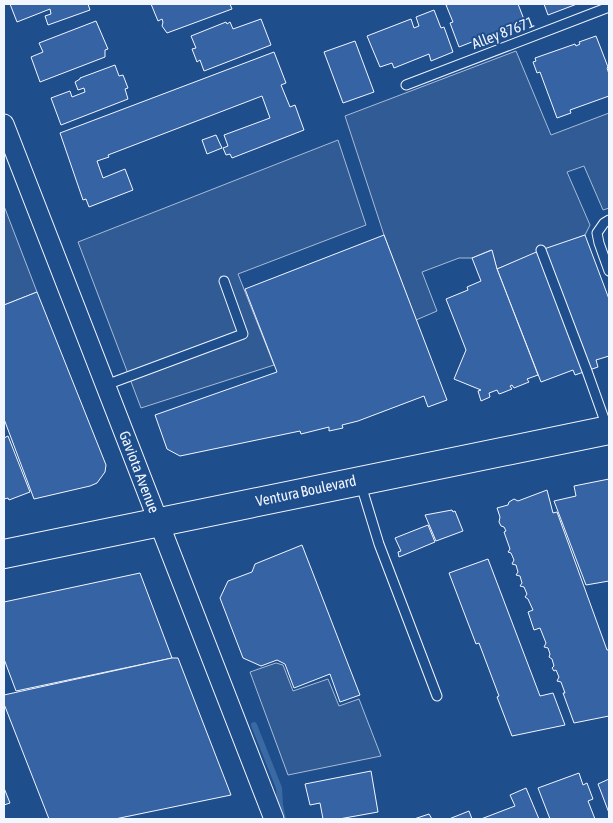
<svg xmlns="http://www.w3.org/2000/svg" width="613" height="823" font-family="'Asap Condensed',sans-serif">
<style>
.parking{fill:#305b95;stroke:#a8bbd7}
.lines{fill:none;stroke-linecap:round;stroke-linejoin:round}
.stream{stroke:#3b69a3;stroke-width:6}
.building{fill:#3563a3;stroke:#f2f6ff}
.service-casing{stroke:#f2f6ff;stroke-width:11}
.minor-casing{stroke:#f2f6ff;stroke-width:21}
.primary-casing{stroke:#f2f6ff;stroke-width:30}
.service{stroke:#1f4e8c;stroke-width:9}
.minor{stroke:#1f4e8c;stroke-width:19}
.primary{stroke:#1f4e8c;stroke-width:28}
.labels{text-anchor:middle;stroke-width:4;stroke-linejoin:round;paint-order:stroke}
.street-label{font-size:15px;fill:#f2f6ff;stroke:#1f4e8c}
</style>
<rect width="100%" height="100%" fill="#1f4e8c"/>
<g class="parking">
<path d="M 516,51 L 551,135 L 609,113 L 609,208 L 603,210 L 584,166 L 567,172 L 590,225 L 585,235 L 497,269 L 491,250 L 472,258 L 459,258 L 422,272 L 437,311 L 416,320 L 384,235 L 345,116 Z"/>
<path d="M 338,140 L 366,225 L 238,274 L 274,365 L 141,408 L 78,242 Z"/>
<path d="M 4,206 L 37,292 L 4,305 Z"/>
<path d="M 276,663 L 283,665 L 293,691 L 328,679 L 339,706 L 359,699 L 381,756 L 288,775 L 250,672 Z"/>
</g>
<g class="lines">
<path class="stream" d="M 254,725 L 279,788 L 280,805 L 283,819"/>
</g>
<g class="building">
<path d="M 10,4 L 88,4 L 90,10 L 48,25 L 45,16 L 51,14 L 50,9 L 17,22 Z"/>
<path d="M 151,4 L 230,4 L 232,9 L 167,33 L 162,26 L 163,22 L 162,19 L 158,21 Z"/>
<path d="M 450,4 L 518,4 L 525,22 L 506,29 L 507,31 L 478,42 L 477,40 L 459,47 L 450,23 L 453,22 L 446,5 Z"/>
<path d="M 544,4 L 577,4 L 548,15 Z"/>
<path d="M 434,10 L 441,28 L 444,27 L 453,52 L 431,61 L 429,54 L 394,68 L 392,63 L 380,67 L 367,36 L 411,19 L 414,28 L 419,26 L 416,17 Z"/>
<path d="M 261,19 L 271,45 L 204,71 L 200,60 L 197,62 L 192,49 L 196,48 L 191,36 L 226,22 L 227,24 L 230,22 L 233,29 Z"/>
<path d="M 96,21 L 108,49 L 105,50 L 105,57 L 40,82 L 31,57 L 43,52 L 39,43 Z"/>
<path d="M 596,36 L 608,67 L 607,68 L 609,74 L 609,96 L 570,110 L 571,113 L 557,118 L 540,72 L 537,73 L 533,62 L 536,61 L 535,58 L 575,44 L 576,46 L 580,44 L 579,42 Z"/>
<path d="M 355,41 L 374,92 L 343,103 L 324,52 Z"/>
<path d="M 274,52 L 286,83 L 281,85 L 290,107 L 295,105 L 304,130 L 232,158 L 230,154 L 226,155 L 223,148 L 228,146 L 224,135 L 270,118 L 262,96 L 108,155 L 109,157 L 97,161 L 103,178 L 125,169 L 133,190 L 89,207 L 86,199 L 83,200 L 60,133 Z"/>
<path d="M 115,65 L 119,76 L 123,75 L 128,88 L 125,89 L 128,99 L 61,125 L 51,98 L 70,91 L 72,97 L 85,92 L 84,88 L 78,90 L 75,82 L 80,79 L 80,78 Z"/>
<path d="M 216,135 L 222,148 L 207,154 L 202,140 Z"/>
<path d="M 384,235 L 447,400 L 428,407 L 424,396 L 358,421 L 342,425 L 343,428 L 329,431 L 329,427 L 301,434 L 300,431 L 180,456 L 167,449 L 155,415 L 277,372 L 245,289 Z"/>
<path d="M 585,235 L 609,299 L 609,356 L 596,360 L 598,367 L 575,375 L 573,370 L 541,382 L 497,269 L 541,250 Z"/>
<path d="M 492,250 L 497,269 L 538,375 L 527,379 L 529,382 L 514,388 L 512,385 L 510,386 L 512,389 L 502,393 L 499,394 L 497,390 L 489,393 L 490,397 L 481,401 L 478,391 L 481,390 L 454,379 L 466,350 L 446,299 L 468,290 L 467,287 L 481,281 L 472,258 Z"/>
<path d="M 37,292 L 106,465 L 105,472 L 97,483 L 90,486 L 34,499 L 4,419 L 4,305 Z"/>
<path d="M 8,436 L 30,492 L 9,500 L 8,498 L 4,499 L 4,438 Z"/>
<path d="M 609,479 L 609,581 L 586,585 L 554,501 L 576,496 L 574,486 Z"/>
<path d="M 547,490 L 553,513 L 557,512 L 607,650 L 609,650 L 609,716 L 574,723 L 563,693 L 565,693 L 561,682 L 557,681 L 559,677 L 556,670 L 554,671 L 552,668 L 554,666 L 552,659 L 549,657 L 550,654 L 548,648 L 544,647 L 546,643 L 540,628 L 534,630 L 528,612 L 533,610 L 528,599 L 525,597 L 527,594 L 524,587 L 520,586 L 522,583 L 520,576 L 516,575 L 518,572 L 516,565 L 512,564 L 514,560 L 511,553 L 508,552 L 510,549 L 504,532 L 506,531 L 504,527 L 501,526 L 499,522 L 500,517 L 497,508 L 508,505 L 509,502 L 514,499 L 518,501 Z"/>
<path d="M 452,510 L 453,512 L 455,511 L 463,531 L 436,541 L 425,515 Z"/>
<path d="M 428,525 L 435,542 L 399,557 L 398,552 L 401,551 L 395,538 Z"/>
<path d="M 302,545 L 360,695 L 340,702 L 330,674 L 294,688 L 285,664 L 277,660 L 261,666 L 243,658 L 220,598 L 228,581 L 252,572 L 255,564 Z"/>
<path d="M 488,559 L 540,696 L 553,693 L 565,725 L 512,736 L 497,697 L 499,696 L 479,643 L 476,644 L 449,573 Z"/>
<path d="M 140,573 L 172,658 L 16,691 L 4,659 L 4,602 Z"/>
<path d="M 172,658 L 178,658 L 231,795 L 115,819 L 49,819 L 4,704 L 4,695 Z"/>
<path d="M 371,771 L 378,812 L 339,819 L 323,819 L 320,803 L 310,805 L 305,784 Z"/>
<path d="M 579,773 L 583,785 L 587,783 L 593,799 L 588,801 L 595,819 L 550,819 L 538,788 Z"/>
<path d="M 609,779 L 609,813 L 598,784 Z"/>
<path d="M 4,788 L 10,803 L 4,805 Z"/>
<path d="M 526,788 L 539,819 L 481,819 L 515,806 L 510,795 Z"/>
<path d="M 469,811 L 472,819 L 449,819 Z"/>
<path d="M 429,814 L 432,819 L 414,819 Z"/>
</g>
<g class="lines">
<defs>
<g id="service">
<path d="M 406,85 L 609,7"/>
<path d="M 609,220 L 604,223 L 597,233 L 599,243 L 609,271"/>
<path d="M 541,250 L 587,371 L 607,427"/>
<path d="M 106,385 L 243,334 L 224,281"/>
<path d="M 361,485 L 379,544 L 437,696"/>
</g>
<path id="minor" d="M 4,124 L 274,819"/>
<path id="primary" d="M 4,554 L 609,430"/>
</defs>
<use href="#service" class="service-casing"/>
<use href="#minor" class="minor-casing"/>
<use href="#primary" class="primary-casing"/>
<use href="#service" class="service"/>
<use href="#minor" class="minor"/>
<use href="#primary" class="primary"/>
</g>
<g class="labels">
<g class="street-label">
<text transform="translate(503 33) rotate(-21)" y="5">Alley 87671</text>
<text transform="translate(139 472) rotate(69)" y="5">Gaviota Avenue</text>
<text transform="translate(306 491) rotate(-12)" y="5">Ventura Boulevard</text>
</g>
</g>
<rect width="613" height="823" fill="none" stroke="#f2f6ff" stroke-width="10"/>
</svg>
